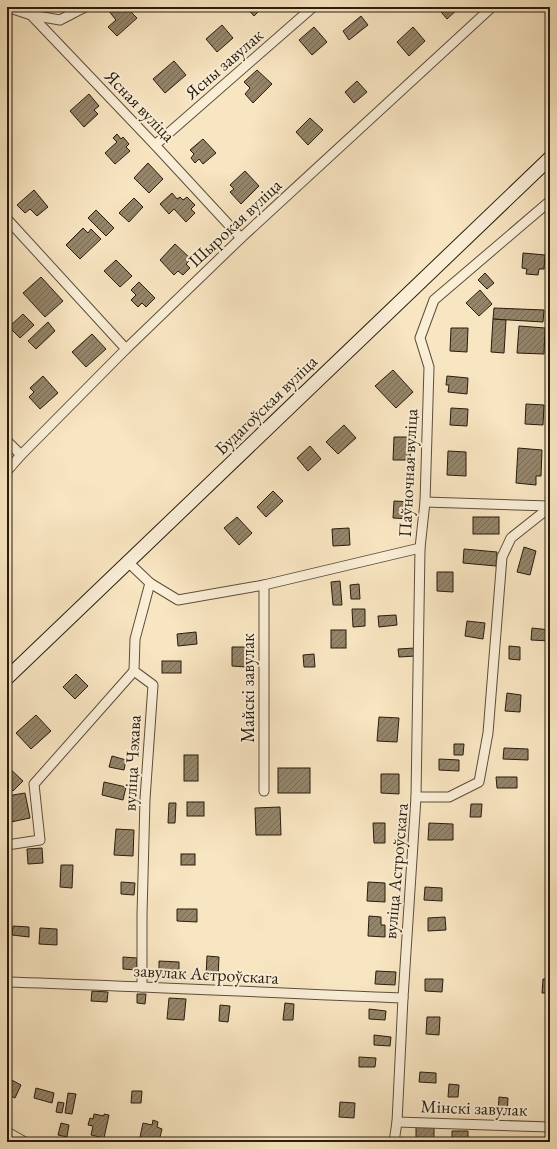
<svg xmlns="http://www.w3.org/2000/svg" width="557" height="1149" font-family="'EB Garamond',serif">
<style>
.building{fill:url(#building-hatch);stroke:#281c0d}
.lines{fill:none;stroke-linecap:round;stroke-linejoin:round}
.street-casing{stroke:#5c4e3a;stroke-width:11}
.secondary-casing{stroke:#281c0d;stroke-width:15}
.street{stroke:#faeed7;stroke-width:9}
.secondary{stroke:#faeed7;stroke-width:13}
.labels{text-anchor:middle;stroke-width:4;stroke-linejoin:round;paint-order:stroke}
.street-label{font-size:18px;fill:#281c0d;stroke:#faeed7}
</style>
<defs>
<pattern id="building-hatch" width="6" height="6" patternUnits="userSpaceOnUse"><rect width="6" height="6" fill="#94856b"/><path d="M-1 1l2-2M0 6l6-6M5 7l2-2" fill="none" stroke="#796c56"/></pattern>
</defs>
<rect width="100%" height="100%" fill="#f8e5c1"/>
<filter id="stains"><feTurbulence type="fractalNoise" baseFrequency=".005" numOctaves="4"/><feColorMatrix values="0 0 0 0 .2 0 0 0 0 .09 0 0 0 0 .02 0 0 0 .5 -.17"/></filter>
<radialGradient id="worn" r=".72"><stop offset=".6" stop-color="#630" stop-opacity="0"/><stop offset="1" stop-color="#630" stop-opacity=".3"/></radialGradient>
<g class="building">
<path d="M 111,7 L 121,7 L 125,12 L 128,9 L 137,18 L 117,36 L 108,27 L 116,20 L 108,10 Z"/>
<path d="M 246,7 L 263,7 L 254,16 Z"/>
<path d="M 437,7 L 460,7 L 447,19 Z"/>
<path d="M 361,16 L 368,25 L 349,40 L 343,31 Z"/>
<path d="M 222,25 L 233,38 L 217,52 L 206,39 Z"/>
<path d="M 314,27 L 327,42 L 312,55 L 299,40 Z"/>
<path d="M 413,27 L 425,41 L 409,56 L 397,42 Z"/>
<path d="M 174,61 L 186,75 L 165,93 L 153,79 Z"/>
<path d="M 257,70 L 272,84 L 253,103 L 245,94 L 250,88 L 244,82 Z"/>
<path d="M 357,81 L 367,92 L 354,103 L 345,92 Z"/>
<path d="M 89,94 L 99,106 L 94,110 L 98,114 L 84,127 L 70,111 Z"/>
<path d="M 310,118 L 323,130 L 308,145 L 296,132 Z"/>
<path d="M 117,134 L 121,139 L 123,137 L 129,144 L 126,147 L 130,151 L 115,164 L 105,153 L 117,142 L 113,138 Z"/>
<path d="M 203,139 L 216,153 L 203,164 L 199,159 L 195,163 L 191,158 L 194,154 L 190,150 Z"/>
<path d="M 148,163 L 163,179 L 149,193 L 134,178 Z"/>
<path d="M 245,171 L 259,186 L 241,204 L 230,192 L 234,189 L 230,185 Z"/>
<path d="M 34,190 L 48,207 L 37,216 L 30,209 L 25,213 L 17,205 Z"/>
<path d="M 172,193 L 177,199 L 180,197 L 183,200 L 187,197 L 195,205 L 191,209 L 195,213 L 186,222 L 174,209 L 169,214 L 160,204 Z"/>
<path d="M 134,198 L 143,207 L 129,222 L 119,213 Z"/>
<path d="M 96,210 L 114,228 L 106,236 L 88,218 Z"/>
<path d="M 83,228 L 88,233 L 91,229 L 101,239 L 80,259 L 66,245 Z"/>
<path d="M 175,244 L 191,259 L 186,264 L 190,268 L 183,275 L 178,271 L 174,275 L 160,260 Z"/>
<path d="M 523,253 L 545,255 L 544,269 L 539,269 L 538,275 L 526,274 L 527,269 L 522,268 Z"/>
<path d="M 116,260 L 132,276 L 120,287 L 104,271 Z"/>
<path d="M 485,273 L 494,283 L 487,289 L 478,280 Z"/>
<path d="M 41,277 L 63,301 L 45,317 L 23,293 Z"/>
<path d="M 139,282 L 155,298 L 146,307 L 142,303 L 138,307 L 131,300 L 136,295 L 131,290 Z"/>
<path d="M 480,290 L 492,304 L 479,316 L 466,303 Z"/>
<path d="M 494,308 L 544,310 L 543,322 L 493,319 Z"/>
<path d="M 23,314 L 34,325 L 20,338 L 9,327 Z"/>
<path d="M 493,319 L 506,320 L 504,353 L 491,352 Z"/>
<path d="M 48,322 L 55,331 L 36,349 L 28,341 Z"/>
<path d="M 519,326 L 545,328 L 544,354 L 517,353 Z"/>
<path d="M 451,328 L 468,328 L 467,352 L 450,351 Z"/>
<path d="M 92,334 L 106,349 L 86,367 L 72,352 Z"/>
<path d="M 393,370 L 413,392 L 396,408 L 375,386 Z"/>
<path d="M 43,376 L 58,393 L 40,409 L 29,397 L 34,392 L 30,388 Z"/>
<path d="M 447,376 L 468,378 L 467,394 L 448,392 L 449,385 L 446,385 Z"/>
<path d="M 7,384 L 12,389 L 8,392 L 12,397 L 7,402 Z"/>
<path d="M 526,404 L 544,405 L 543,425 L 525,424 Z"/>
<path d="M 451,408 L 468,409 L 467,426 L 450,425 Z"/>
<path d="M 344,425 L 356,438 L 338,454 L 326,442 Z"/>
<path d="M 394,437 L 411,437 L 410,460 L 393,460 Z"/>
<path d="M 310,446 L 321,459 L 308,471 L 297,458 Z"/>
<path d="M 518,448 L 542,450 L 541,476 L 536,476 L 536,485 L 516,483 Z"/>
<path d="M 448,451 L 466,452 L 466,476 L 447,475 Z"/>
<path d="M 273,491 L 283,501 L 266,517 L 257,507 Z"/>
<path d="M 394,501 L 411,502 L 410,519 L 393,518 Z"/>
<path d="M 237,517 L 252,533 L 239,545 L 224,528 Z"/>
<rect x="473" y="517" width="26" height="17"/>
<path d="M 349,528 L 350,545 L 333,546 L 332,529 Z"/>
<path d="M 524,547 L 536,551 L 530,575 L 517,572 Z"/>
<path d="M 464,549 L 497,552 L 496,566 L 463,563 Z"/>
<path d="M 437,572 L 453,572 L 453,592 L 437,591 Z"/>
<path d="M 340,581 L 342,605 L 333,605 L 331,582 Z"/>
<path d="M 359,584 L 360,599 L 351,599 L 350,585 Z"/>
<path d="M 352,609 L 365,609 L 365,626 L 353,627 Z"/>
<path d="M 396,615 L 397,625 L 379,627 L 378,616 Z"/>
<path d="M 467,621 L 485,623 L 483,639 L 465,636 Z"/>
<path d="M 532,628 L 550,630 L 550,641 L 531,640 Z"/>
<rect x="331" y="630" width="15" height="18"/>
<path d="M 196,632 L 197,644 L 178,646 L 177,634 Z"/>
<path d="M 509,646 L 520,647 L 520,660 L 509,659 Z"/>
<path d="M 232,647 L 246,647 L 246,667 L 232,666 Z"/>
<path d="M 415,648 L 416,656 L 399,657 L 398,649 Z"/>
<path d="M 314,654 L 315,667 L 304,667 L 303,655 Z"/>
<rect x="162" y="661" width="19" height="12"/>
<path d="M 76,674 L 88,686 L 75,699 L 63,687 Z"/>
<path d="M 507,693 L 521,695 L 520,712 L 505,711 Z"/>
<path d="M 36,715 L 51,731 L 31,749 L 16,733 Z"/>
<path d="M 379,717 L 399,718 L 397,742 L 377,741 Z"/>
<path d="M 454,744 L 464,744 L 463,755 L 454,755 Z"/>
<path d="M 504,748 L 528,749 L 528,760 L 503,759 Z"/>
<rect x="184" y="755" width="14" height="26"/>
<path d="M 112,756 L 126,760 L 124,770 L 109,767 Z"/>
<path d="M 439,759 L 459,760 L 459,771 L 439,770 Z"/>
<path d="M 7,766 L 23,781 L 13,791 L 7,786 Z"/>
<rect x="278" y="768" width="32" height="25"/>
<path d="M 381,774 L 399,774 L 399,794 L 381,793 Z"/>
<path d="M 496,777 L 517,777 L 517,788 L 497,788 Z"/>
<path d="M 104,782 L 126,787 L 123,800 L 102,795 Z"/>
<path d="M 25,793 L 30,818 L 11,822 L 7,796 Z"/>
<rect x="187" y="802" width="17" height="14"/>
<path d="M 169,803 L 176,803 L 175,823 L 168,823 Z"/>
<path d="M 471,804 L 482,804 L 481,817 L 470,817 Z"/>
<path d="M 280,807 L 281,835 L 256,835 L 255,808 Z"/>
<path d="M 373,823 L 385,823 L 385,843 L 374,843 Z"/>
<path d="M 429,823 L 453,824 L 453,840 L 428,840 Z"/>
<path d="M 116,829 L 134,830 L 133,856 L 114,855 Z"/>
<path d="M 42,848 L 43,863 L 28,864 L 27,849 Z"/>
<rect x="181" y="854" width="14" height="11"/>
<path d="M 61,865 L 73,865 L 72,888 L 60,887 Z"/>
<path d="M 121,882 L 135,883 L 134,895 L 121,894 Z"/>
<path d="M 368,882 L 385,883 L 385,902 L 367,901 Z"/>
<path d="M 425,887 L 442,888 L 442,901 L 424,900 Z"/>
<path d="M 177,909 L 197,909 L 197,922 L 177,921 Z"/>
<path d="M 369,916 L 381,917 L 381,925 L 385,925 L 385,937 L 368,936 Z"/>
<path d="M 445,917 L 446,930 L 428,931 L 428,918 Z"/>
<path d="M 13,926 L 29,927 L 29,937 L 12,935 Z"/>
<path d="M 40,928 L 57,929 L 57,945 L 39,944 Z"/>
<path d="M 207,956 L 219,957 L 218,977 L 206,976 Z"/>
<path d="M 123,957 L 137,958 L 136,970 L 123,969 Z"/>
<path d="M 159,961 L 179,962 L 179,975 L 159,974 Z"/>
<path d="M 376,971 L 396,972 L 395,985 L 375,984 Z"/>
<path d="M 425,979 L 443,979 L 442,992 L 425,991 Z"/>
<path d="M 543,979 L 550,979 L 550,993 L 542,993 Z"/>
<path d="M 92,991 L 108,992 L 107,1002 L 91,1001 Z"/>
<path d="M 137,994 L 146,994 L 145,1004 L 137,1003 Z"/>
<path d="M 169,998 L 186,999 L 184,1020 L 167,1019 Z"/>
<path d="M 285,1003 L 294,1004 L 293,1020 L 283,1020 Z"/>
<path d="M 220,1005 L 230,1006 L 228,1022 L 219,1021 Z"/>
<path d="M 369,1009 L 386,1011 L 385,1020 L 369,1019 Z"/>
<path d="M 427,1017 L 440,1017 L 439,1035 L 426,1034 Z"/>
<path d="M 374,1035 L 391,1037 L 390,1046 L 374,1045 Z"/>
<path d="M 359,1057 L 376,1058 L 375,1067 L 359,1067 Z"/>
<path d="M 420,1072 L 436,1073 L 436,1083 L 419,1082 Z"/>
<path d="M 8,1078 L 21,1085 L 15,1098 L 7,1094 L 7,1089 L 8,1086 L 7,1086 L 7,1080 Z"/>
<path d="M 449,1084 L 459,1085 L 458,1097 L 448,1097 Z"/>
<path d="M 36,1088 L 54,1093 L 52,1103 L 34,1098 Z"/>
<path d="M 132,1091 L 142,1091 L 141,1103 L 131,1103 Z"/>
<path d="M 68,1093 L 76,1094 L 72,1114 L 65,1113 Z"/>
<path d="M 499,1097 L 508,1098 L 507,1114 L 498,1114 Z"/>
<path d="M 58,1102 L 64,1103 L 62,1113 L 56,1112 Z"/>
<path d="M 340,1102 L 355,1103 L 354,1118 L 339,1117 Z"/>
<path d="M 94,1114 L 104,1116 L 104,1114 L 109,1115 L 104,1138 L 91,1135 L 93,1126 L 88,1125 L 90,1118 L 93,1119 Z"/>
<path d="M 153,1120 L 158,1122 L 157,1127 L 162,1129 L 159,1141 L 153,1139 L 153,1142 L 148,1142 L 148,1139 L 140,1137 L 143,1123 L 152,1125 Z"/>
<path d="M 61,1123 L 69,1125 L 67,1137 L 58,1135 Z"/>
<path d="M 416,1127 L 434,1127 L 434,1140 L 416,1139 Z"/>
<path d="M 452,1131 L 468,1131 L 468,1141 L 452,1140 Z"/>
<path d="M 533,1138 L 542,1139 L 542,1142 L 532,1142 Z"/>
</g>
<g class="lines">
<defs>
<g id="street">
<path d="M 7,7 L 31,15 L 155,145 L 241,238"/>
<path d="M 31,15 L 60,20 L 85,7"/>
<path d="M 155,145 L 313,7"/>
<path d="M 7,219 L 126,349"/>
<path d="M 7,441 L 21,455"/>
<path d="M 7,471 L 21,455 L 126,349 L 241,238 L 492,7"/>
<path d="M 425,502 L 550,506"/>
<path d="M 128,562 L 150,583 L 135,639 L 134,671 L 153,685 L 145,799 L 142,915 L 142,987"/>
<path d="M 150,583 L 178,600 L 264,585 L 420,548 L 425,502 L 429,367 L 420,338 L 434,300 L 550,201"/>
<path d="M 264,585 L 264,791"/>
<path d="M 416,797 L 420,548"/>
<path d="M 7,845 L 40,840 L 34,784 L 134,671"/>
<path d="M 7,982 C 139,986 271,993 403,998"/>
<path d="M 397,1122 L 550,1127"/>
<path d="M 7,1132 L 25,1142"/>
<path d="M 394,1142 L 397,1122 L 403,998 L 416,797 L 449,797 L 479,782 L 488,733 L 502,557 L 511,538 L 550,507"/>
</g>
<path id="secondary" d="M 7,678 L 550,158"/>
</defs>
<use href="#street" class="street-casing"/>
<use href="#secondary" class="secondary-casing"/>
<use href="#street" class="street"/>
<use href="#secondary" class="secondary"/>
</g>
<g class="labels">
<g class="street-label">
<text transform="translate(224 64) rotate(-41)" y="6">Ясны завулак</text>
<text transform="translate(140 106) rotate(46)" y="6">Ясная вуліца</text>
<text transform="translate(235 223) rotate(-43)" y="6">Шырокая вуліца</text>
<text transform="translate(266 405) rotate(-44)" y="6">Будагоўская вуліца</text>
<text transform="translate(408 473) rotate(-87)" y="6">Паўночная вуліца</text>
<text transform="translate(248 688) rotate(-90)" y="6">Майскі завулак</text>
<text transform="translate(132 763) rotate(-87)" y="6">вуліца Чэхава</text>
<text transform="translate(396 871) rotate(-85)" y="6">вуліца Астроўскага</text>
<text transform="translate(206 974) rotate(3)" y="6">завулак Астроўскага</text>
<text transform="translate(474 1108) rotate(2)" y="6">Мінскі завулак</text>
</g>
</g>
<rect width="557" height="1149" fill="none" stroke="#f8e5c1" stroke-width="24"/>
<rect x="8" y="8" width="541" height="1133" fill="none" stroke="#281c0d" stroke-width="2"/>
<rect x="12" y="12" width="533" height="1125" fill="none" stroke="#281c0d"/>
<rect width="100%" height="100%" filter="url(#stains)"/>
<rect width="100%" height="100%" fill="url(#worn)"/>
</svg>
